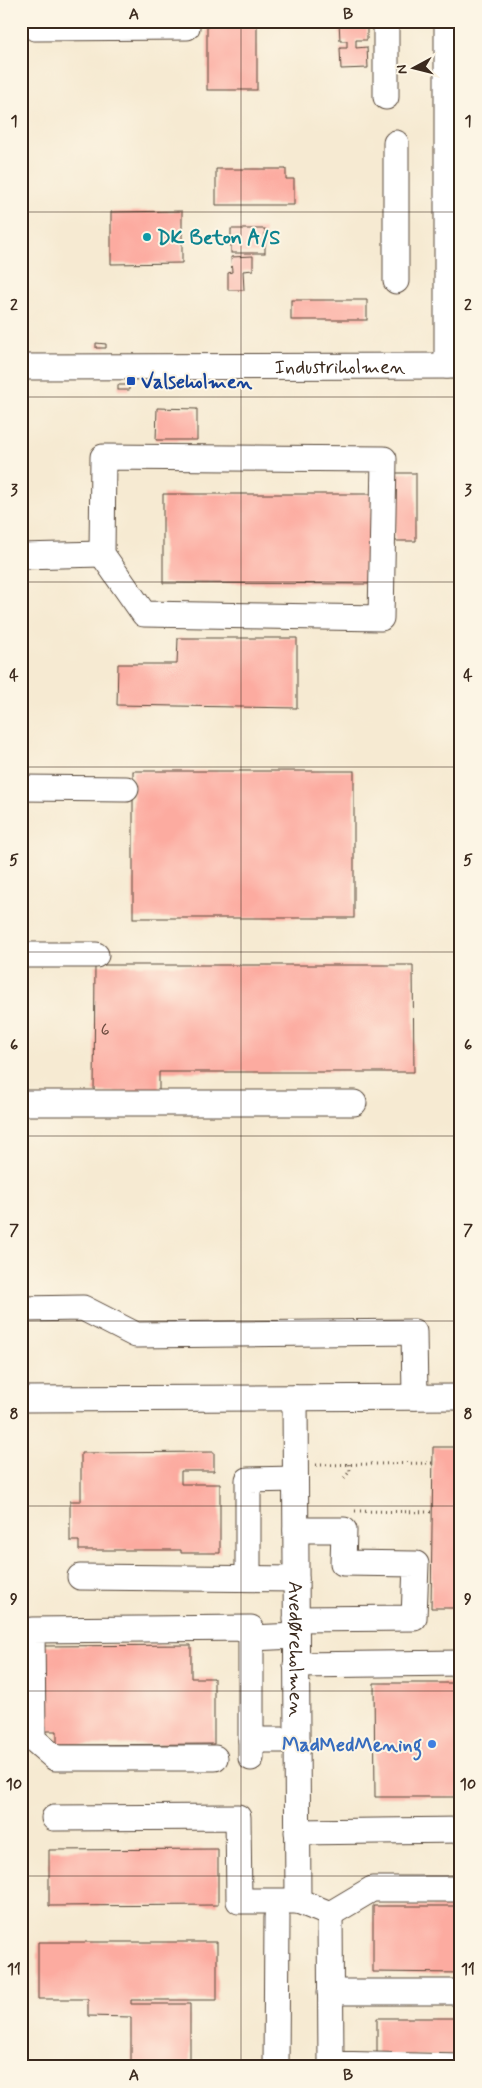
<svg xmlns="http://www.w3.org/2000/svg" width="482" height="2088" font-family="Mynerve,sans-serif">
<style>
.building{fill:#fcaba0}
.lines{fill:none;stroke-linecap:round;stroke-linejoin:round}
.minor-casing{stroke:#574739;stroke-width:27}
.path{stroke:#574739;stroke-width:3;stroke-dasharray:1 4;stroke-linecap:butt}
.minor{stroke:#fff;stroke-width:25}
.grid{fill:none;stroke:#3b2a1e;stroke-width:1;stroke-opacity:0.55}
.culture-dot{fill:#0f9aa8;stroke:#fcf5e5;stroke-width:2}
.transit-dot{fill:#1a4fb4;stroke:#fcf5e5;stroke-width:2}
.shop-dot{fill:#3f7fe0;stroke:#fcf5e5;stroke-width:2}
.labels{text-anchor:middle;stroke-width:4;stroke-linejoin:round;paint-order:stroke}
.number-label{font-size:18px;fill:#6b4a3e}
.culture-label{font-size:20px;font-weight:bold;fill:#0d838f;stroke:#fcf5e5;text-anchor:start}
.street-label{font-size:20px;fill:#3b2a1e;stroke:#fcf5e5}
.transit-label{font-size:20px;font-weight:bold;fill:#164399;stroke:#fcf5e5;text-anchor:start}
.shop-label{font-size:20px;font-weight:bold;fill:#366cbe;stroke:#fcf5e5;text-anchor:end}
.neatline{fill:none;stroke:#3b2a1e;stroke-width:2}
.grid-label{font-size:16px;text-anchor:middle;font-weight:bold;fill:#3b2a1e}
</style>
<rect width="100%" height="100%" fill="#fcf5e5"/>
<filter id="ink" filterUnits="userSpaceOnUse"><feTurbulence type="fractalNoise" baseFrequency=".02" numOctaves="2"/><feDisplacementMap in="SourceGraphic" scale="10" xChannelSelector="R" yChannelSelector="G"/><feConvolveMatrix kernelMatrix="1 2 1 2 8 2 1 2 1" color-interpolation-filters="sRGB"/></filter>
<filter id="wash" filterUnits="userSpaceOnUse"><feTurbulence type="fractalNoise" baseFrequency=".0096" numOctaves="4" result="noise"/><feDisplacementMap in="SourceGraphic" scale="20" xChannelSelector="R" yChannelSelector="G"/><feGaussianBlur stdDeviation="1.12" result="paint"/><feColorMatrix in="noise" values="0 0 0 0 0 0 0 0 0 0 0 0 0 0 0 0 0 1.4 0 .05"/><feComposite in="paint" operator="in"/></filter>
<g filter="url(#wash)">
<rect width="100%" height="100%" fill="#f6ead2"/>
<g id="blocks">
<g class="building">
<rect x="207" y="21" width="50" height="69"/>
<path d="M 339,21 L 367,21 L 367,40 L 356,40 L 356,48 L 367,47 L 368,68 L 341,69 L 340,48 L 347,48 L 347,41 L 340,41 Z"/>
<path d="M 216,169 L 286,169 L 286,179 L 294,179 L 294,205 L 216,205 Z"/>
<path d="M 182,211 L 182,263 L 111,264 L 111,212 Z"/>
<rect x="231" y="229" width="34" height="24"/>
<path d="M 253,256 L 253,270 L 243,271 L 244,290 L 228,290 L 228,273 L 232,272 L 231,257 Z"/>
<rect x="291" y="300" width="76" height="20"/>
<path d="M 96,343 L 106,344 L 106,348 L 96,348 Z"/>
<rect x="118" y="385" width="11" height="5"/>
<path d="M 157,408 L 197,409 L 197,440 L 156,440 Z"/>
<path d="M 394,473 L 416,473 L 416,541 L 395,541 Z"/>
<path d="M 163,494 L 372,494 L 372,584 L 163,583 Z"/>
<path d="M 178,638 L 297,638 L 297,708 L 117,705 L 118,664 L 177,664 Z"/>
<rect x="133" y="771" width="221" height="147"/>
<path d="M 95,965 L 413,965 L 414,1072 L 159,1072 L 159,1092 L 94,1092 Z"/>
<rect x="457" y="1178" width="4" height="128"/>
<path d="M 433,1447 L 461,1447 L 461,1608 L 431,1608 Z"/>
<path d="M 214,1452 L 214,1471 L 181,1471 L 181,1484 L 220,1484 L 220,1553 L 181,1553 L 181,1550 L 79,1550 L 79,1541 L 70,1541 L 70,1501 L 81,1501 L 81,1453 Z"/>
<path d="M 191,1645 L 191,1678 L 214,1678 L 214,1744 L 57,1745 L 57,1731 L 45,1731 L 44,1646 Z"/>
<path d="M 374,1683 L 461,1683 L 461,1797 L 375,1797 Z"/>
<path d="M 218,1849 L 218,1905 L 49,1906 L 49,1850 Z"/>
<path d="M 373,1906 L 461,1906 L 461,1973 L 373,1972 Z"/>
<path d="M 38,1942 L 217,1942 L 217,2000 L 131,2000 L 131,2004 L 190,2004 L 190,2067 L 131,2067 L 131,2017 L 88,2016 L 88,1999 L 38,1999 Z"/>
<path d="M 377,2018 L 461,2018 L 461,2056 L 377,2055 Z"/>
</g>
</g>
</g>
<g filter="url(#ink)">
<use href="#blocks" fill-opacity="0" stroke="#574739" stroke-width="1"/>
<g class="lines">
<defs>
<g id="minor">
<path d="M 386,21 L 386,97"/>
<path d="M 447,21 L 447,366"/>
<path d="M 35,28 L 187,27 L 187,21"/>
<path d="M 396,281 L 396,143"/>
<path id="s1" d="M 21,367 L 461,366"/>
<path d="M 103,457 L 384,459 L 381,618 L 144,614 L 102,554 Z"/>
<path d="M 21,556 L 102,554"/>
<path d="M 21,788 L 126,789"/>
<path d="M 21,955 L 96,955"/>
<path d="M 21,1103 L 354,1103"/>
<path d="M 21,1309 L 83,1308 L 136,1335 L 414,1332 L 415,1397"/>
<path id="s2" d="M 295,1398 L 298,1901"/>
<path d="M 21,1399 L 461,1397"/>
<path d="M 296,1530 L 344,1530 L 343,1563 L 416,1564 L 414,1618 L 296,1619"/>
<path d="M 80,1577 L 296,1579"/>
<path d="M 248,1578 L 248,1480 L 295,1479"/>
<path d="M 251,1638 L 296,1636"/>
<path d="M 296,1665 L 461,1663"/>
<path d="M 251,1740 L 297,1740"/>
<path d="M 215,1758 L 55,1758 L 33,1739 L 32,1630 L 251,1628 L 251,1758"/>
<path d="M 54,1818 L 238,1817 L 239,1901 L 298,1901 L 330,1914"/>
<path d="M 297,1832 L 461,1830"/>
<path d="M 330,1914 L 331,2064 L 461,2067"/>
<path d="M 330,1914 L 372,1889 L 461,1889"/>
<path d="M 330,1992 L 461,1992"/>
<path d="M 276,2067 L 277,1917"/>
</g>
</defs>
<use href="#minor" class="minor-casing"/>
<g class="path">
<path d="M 316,1465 L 432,1463"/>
<path d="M 344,1478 L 350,1471 L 349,1464"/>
<path d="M 355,1511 L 432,1512"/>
</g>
<use href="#minor" class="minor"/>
</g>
</g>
<path class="grid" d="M 241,21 L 241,2067M 21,212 L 461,212M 21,397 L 461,397M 21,582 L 461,582M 21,767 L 461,767M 21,952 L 461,952M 21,1136 L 461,1136M 21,1321 L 461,1321M 21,1506 L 461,1506M 21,1691 L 461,1691M 21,1876 L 461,1876"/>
<circle class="culture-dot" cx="147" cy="237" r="5"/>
<rect class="transit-dot" x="126" y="376" width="10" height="10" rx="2.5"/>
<circle class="shop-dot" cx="432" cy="1744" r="5"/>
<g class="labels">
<g class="number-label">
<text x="105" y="1035">6</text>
</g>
<g class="culture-label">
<text x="157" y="244">DK Beton A/S</text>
</g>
<g class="street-label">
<text dy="7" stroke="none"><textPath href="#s1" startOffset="319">Industriholmen</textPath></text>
<text dy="7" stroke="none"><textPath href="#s2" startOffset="251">Avedøreholmen</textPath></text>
</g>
<g class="transit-label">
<text x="141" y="388">Valseholmen</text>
</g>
<g class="shop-label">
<text x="422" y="1751">MadMedMening</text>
</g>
</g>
<rect width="482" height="2088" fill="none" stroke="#fcf5e5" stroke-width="55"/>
<g transform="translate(414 68) rotate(263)" stroke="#fcf5e5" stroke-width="4" paint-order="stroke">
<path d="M0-4L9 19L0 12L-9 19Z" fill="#3b2a1e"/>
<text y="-8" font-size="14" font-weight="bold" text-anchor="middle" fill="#3b2a1e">N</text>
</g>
<rect x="28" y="28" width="426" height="2032" class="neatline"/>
<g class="grid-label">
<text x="134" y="19">A</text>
<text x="348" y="19">B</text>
<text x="14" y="126">1</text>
<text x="468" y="126">1</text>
<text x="14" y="310">2</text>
<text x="468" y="310">2</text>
<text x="14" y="495">3</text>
<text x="468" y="495">3</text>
<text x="14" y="680">4</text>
<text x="468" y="680">4</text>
<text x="14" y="865">5</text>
<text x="468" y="865">5</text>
<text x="14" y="1050">6</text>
<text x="468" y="1050">6</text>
<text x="14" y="1235">7</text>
<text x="468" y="1235">7</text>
<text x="14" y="1419">8</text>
<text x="468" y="1419">8</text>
<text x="14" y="1604">9</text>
<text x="468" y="1604">9</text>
<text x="14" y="1789">10</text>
<text x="468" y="1789">10</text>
<text x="14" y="1974">11</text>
<text x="468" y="1974">11</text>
<text x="134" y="2080">A</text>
<text x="348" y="2080">B</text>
</g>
</svg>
